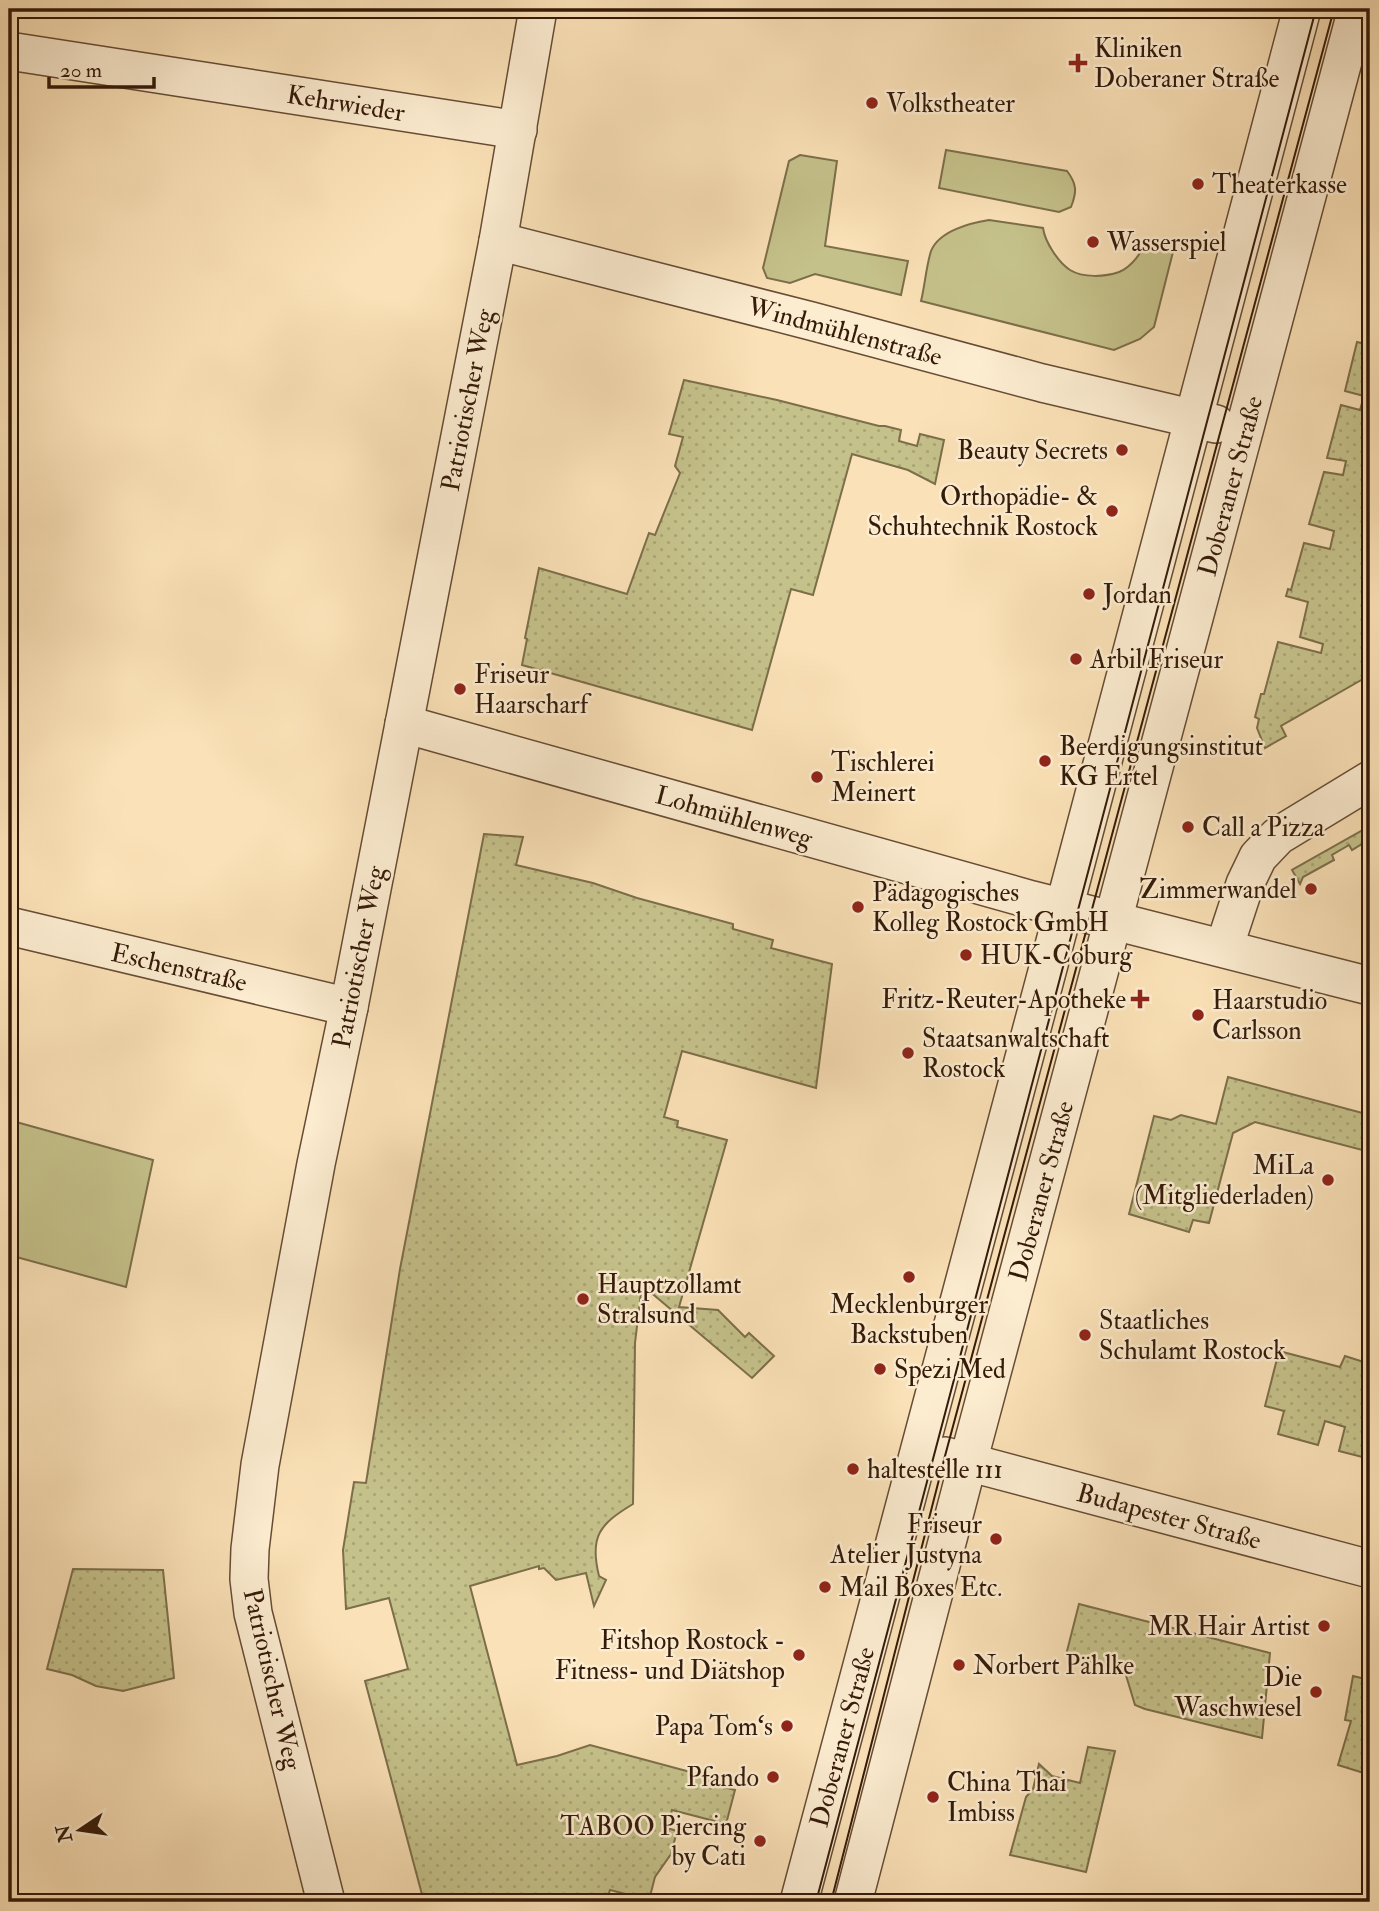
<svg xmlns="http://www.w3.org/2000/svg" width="1379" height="1911" font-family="'IM FELL Double Pica',serif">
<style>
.grass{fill:#c5c18a;stroke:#7c6e4a;stroke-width:2}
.park{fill:url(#park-dots);stroke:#7c6e4a;stroke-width:2}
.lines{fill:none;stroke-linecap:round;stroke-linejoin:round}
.minor-casing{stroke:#664c34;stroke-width:40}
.minor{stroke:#fcecd0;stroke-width:37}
.tram{stroke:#341a09;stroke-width:2}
.poi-dot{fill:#8f2418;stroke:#fcecd0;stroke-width:2.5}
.labels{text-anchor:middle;stroke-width:5;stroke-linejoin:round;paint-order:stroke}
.poi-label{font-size:26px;fill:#341a09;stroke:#fcecd0;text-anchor:start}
.street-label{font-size:26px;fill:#341a09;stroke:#fcecd0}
</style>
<defs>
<pattern id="park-dots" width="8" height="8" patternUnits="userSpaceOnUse" patternTransform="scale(1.75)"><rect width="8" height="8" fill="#c5c18a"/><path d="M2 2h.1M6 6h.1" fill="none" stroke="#aaa576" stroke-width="1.8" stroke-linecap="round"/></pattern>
</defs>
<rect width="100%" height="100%" fill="#fbe1b7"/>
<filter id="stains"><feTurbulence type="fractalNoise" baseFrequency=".00286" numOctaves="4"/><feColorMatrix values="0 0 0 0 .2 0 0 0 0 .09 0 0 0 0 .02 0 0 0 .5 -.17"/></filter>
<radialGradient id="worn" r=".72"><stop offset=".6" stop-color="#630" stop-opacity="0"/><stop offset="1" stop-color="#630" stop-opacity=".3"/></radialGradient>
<g class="grass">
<path d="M 946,150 L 1067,171 C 1077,184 1077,192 1071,207 L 1059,212 L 939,188 Z"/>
<path d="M 800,155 L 837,161 L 825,246 L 908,261 L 901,295 L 815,274 L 790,283 L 767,278 L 763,268 L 789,161 Z"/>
<path d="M 989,220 L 1043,228 C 1045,242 1058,262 1070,270 C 1083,278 1105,277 1119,272 C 1133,266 1141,252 1148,240 L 1175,244 L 1154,327 L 1140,339 L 1114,350 L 921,301 C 925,285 926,267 931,251 C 939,231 970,223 989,220 Z"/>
<path d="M 9,1120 L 153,1160 L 126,1287 L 9,1255 Z"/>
</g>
<g class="park">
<path d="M 1357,342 L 1370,345 L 1370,675 L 1281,726 L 1286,736 L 1265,748 L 1257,728 L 1259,719 L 1255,717 L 1261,694 L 1264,694 L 1278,642 L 1321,653 L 1323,644 L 1300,637 L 1308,602 L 1286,596 L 1288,589 L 1291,590 L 1304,543 L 1330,549 L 1334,531 L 1309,524 L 1324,472 L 1343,475 L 1346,461 L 1327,458 L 1341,405 L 1360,410 L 1364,396 L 1345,391 Z"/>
<path d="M 684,380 L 777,400 L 879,426 L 885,426 L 901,430 L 899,441 L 917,446 L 920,434 L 944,440 L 935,484 L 908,470 L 852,454 L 813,595 L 791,589 L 752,730 L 522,665 L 527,639 L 525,638 L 539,568 L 627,594 L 649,533 L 655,535 L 680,473 L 675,466 L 683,437 L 669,434 Z"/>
<path d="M 1370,826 L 1370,839 L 1352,850 L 1349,845 L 1332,855 L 1334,860 L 1303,877 L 1300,884 L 1292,870 Z"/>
<path d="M 484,834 L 523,837 L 516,865 L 593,883 L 637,898 L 733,924 L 733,929 L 773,940 L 771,948 L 832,964 L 816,1088 L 682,1051 L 664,1117 L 678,1121 L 677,1127 L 727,1140 L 679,1307 L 718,1310 L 745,1337 L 749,1333 L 774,1356 L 752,1378 L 642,1285 L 635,1343 L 633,1504 C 600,1524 589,1536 599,1576 L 606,1580 L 594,1606 L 586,1573 L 556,1580 L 544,1568 L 539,1569 L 539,1566 L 470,1586 L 517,1765 L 557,1756 L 590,1745 L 709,1777 L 708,1783 L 735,1790 L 726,1824 L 672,1810 L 667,1828 L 677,1831 L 671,1854 L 655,1877 L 649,1900 L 610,1890 L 606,1902 L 424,1902 L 365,1681 L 408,1669 L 389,1598 L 346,1609 L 343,1550 L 354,1482 L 366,1483 L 400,1269 Z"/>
<path d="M 1228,1077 L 1370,1115 L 1370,1152 L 1255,1122 L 1233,1133 L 1209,1223 L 1193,1220 L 1189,1232 L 1129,1214 L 1154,1116 L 1171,1120 L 1181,1115 L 1216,1124 Z"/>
<path d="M 1279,1351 L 1340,1367 L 1345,1356 L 1370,1364 L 1370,1459 L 1339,1451 L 1345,1427 L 1325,1421 L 1318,1445 L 1278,1434 L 1284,1411 L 1265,1406 Z"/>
<path d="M 73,1569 L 163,1570 L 174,1678 L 123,1691 L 96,1686 L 72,1675 L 47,1669 Z"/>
<path d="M 1079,1604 L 1270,1653 L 1262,1738 L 1145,1709 L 1135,1705 L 1125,1672 L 1066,1655 Z"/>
<path d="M 1353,1676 L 1370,1680 L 1370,1775 L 1338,1765 L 1351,1721 L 1345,1720 Z"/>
<path d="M 1088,1747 L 1115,1751 L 1086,1872 L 1010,1855 L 1026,1797 L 1033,1789 L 1039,1764 L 1052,1776 L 1080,1783 Z"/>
</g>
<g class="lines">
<defs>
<g id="minor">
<path d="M 9,51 L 518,130"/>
<path d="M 498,241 L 811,321 L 1042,383 L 1216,424"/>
<path d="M 404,724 L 1032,900 L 1370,986"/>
<path d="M 9,926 L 349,1007"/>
<path d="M 1224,948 L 1245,884 L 1258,857 L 1278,836 L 1370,780"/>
<path d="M 945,1456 L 1370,1569"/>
<path d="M 326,1902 L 253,1613 L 249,1579 L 250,1549 L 260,1465 L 316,1164 L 349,1007 L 498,241 L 538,9"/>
<path d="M 799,1902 L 1064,908 L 1302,9"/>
<path d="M 853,1902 L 968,1462 L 1357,9"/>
</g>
</defs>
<use href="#minor" class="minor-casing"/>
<use href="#minor" class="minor"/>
<g class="tram">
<path d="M 816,1902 L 1316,9"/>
<path d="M 831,1902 L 945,1456 L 1334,9"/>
</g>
</g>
<g class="poi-dot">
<path d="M1074.5 52.5h7v7h7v7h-7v7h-7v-7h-7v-7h7z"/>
<circle cx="872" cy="103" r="7"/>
<circle cx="1198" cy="184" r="7"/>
<circle cx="1093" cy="242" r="7"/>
<circle cx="1122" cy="450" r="7"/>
<circle cx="1112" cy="511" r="7"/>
<circle cx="1089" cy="594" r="7"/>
<circle cx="1076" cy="659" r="7"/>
<circle cx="460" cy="689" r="7"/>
<circle cx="1045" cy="761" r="7"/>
<circle cx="817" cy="777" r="7"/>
<circle cx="1188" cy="827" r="7"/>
<circle cx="1311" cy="889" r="7"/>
<circle cx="858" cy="907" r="7"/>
<circle cx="966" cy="955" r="7"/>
<path d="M1136.5 988.5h7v7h7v7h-7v7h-7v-7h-7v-7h7z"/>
<circle cx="1198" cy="1015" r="7"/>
<circle cx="908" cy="1053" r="7"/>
<circle cx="1328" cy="1180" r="7"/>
<circle cx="909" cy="1277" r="7"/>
<circle cx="583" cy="1299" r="7"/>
<circle cx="1085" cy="1335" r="7"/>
<circle cx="880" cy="1369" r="7"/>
<circle cx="853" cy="1469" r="7"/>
<circle cx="996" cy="1539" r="7"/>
<circle cx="825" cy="1587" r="7"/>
<circle cx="1324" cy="1626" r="7"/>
<circle cx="799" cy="1655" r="7"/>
<circle cx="959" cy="1665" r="7"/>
<circle cx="1316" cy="1692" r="7"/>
<circle cx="787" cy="1726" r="7"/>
<circle cx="773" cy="1777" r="7"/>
<circle cx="933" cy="1797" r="7"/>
<circle cx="760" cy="1841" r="7"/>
</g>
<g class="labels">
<g class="poi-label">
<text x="1094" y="57">Kliniken<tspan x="1094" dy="30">Doberaner Straße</tspan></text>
<text x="886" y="112">Volkstheater</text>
<text x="1212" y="193">Theaterkasse</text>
<text x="1107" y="251">Wasserspiel</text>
<text x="1108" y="459" text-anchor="end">Beauty Secrets</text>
<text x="1098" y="505" text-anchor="end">Orthopädie- &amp;<tspan x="1098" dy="30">Schuhtechnik Rostock</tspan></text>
<text x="1103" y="603">Jordan</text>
<text x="1090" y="668">Arbil Friseur</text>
<text x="474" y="683">Friseur<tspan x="474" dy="30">Haarscharf</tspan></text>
<text x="1059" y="755">Beerdigungsinstitut<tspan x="1059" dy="30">KG Ertel</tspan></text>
<text x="831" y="771">Tischlerei<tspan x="831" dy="30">Meinert</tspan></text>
<text x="1202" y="836">Call a Pizza</text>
<text x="1297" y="898" text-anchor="end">Zimmerwandel</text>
<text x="872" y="901">Pädagogisches<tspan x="872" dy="30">Kolleg Rostock GmbH</tspan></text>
<text x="980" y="964">HUK-Coburg</text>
<text x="1126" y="1008" text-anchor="end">Fritz-Reuter-Apotheke</text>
<text x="1212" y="1009">Haarstudio<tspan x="1212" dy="30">Carlsson</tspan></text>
<text x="922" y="1047">Staatsanwaltschaft<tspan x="922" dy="30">Rostock</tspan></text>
<text x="1314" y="1174" text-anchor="end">MiLa<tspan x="1314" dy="30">(Mitgliederladen)</tspan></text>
<text x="597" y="1293">Hauptzollamt<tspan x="597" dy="30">Stralsund</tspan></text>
<text x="909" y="1313" text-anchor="middle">Mecklenburger<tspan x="909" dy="30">Backstuben</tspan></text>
<text x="1099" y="1329">Staatliches<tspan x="1099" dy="30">Schulamt Rostock</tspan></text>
<text x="894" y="1378">Spezi Med</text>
<text x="867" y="1478">haltestelle 111</text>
<text x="982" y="1533" text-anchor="end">Friseur<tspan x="982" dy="30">Atelier Justyna</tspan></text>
<text x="839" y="1596">Mail Boxes Etc.</text>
<text x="1310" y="1635" text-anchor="end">MR Hair Artist</text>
<text x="785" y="1649" text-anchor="end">Fitshop Rostock -<tspan x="785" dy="30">Fitness- und Diätshop</tspan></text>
<text x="973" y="1674">Norbert Pählke</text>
<text x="1302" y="1686" text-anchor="end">Die<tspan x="1302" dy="30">Waschwiesel</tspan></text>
<text x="773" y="1735" text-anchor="end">Papa Tom‘s</text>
<text x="759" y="1786" text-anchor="end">Pfando</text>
<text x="947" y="1791">China Thai<tspan x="947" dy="30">Imbiss</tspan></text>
<text x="746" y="1835" text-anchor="end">TABOO Piercing<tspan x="746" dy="30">by Cati</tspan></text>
</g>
<g class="street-label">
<text transform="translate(346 103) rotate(9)" y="9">Kehrwieder</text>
<text transform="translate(845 331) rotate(15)" y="9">Windmühlenstraße</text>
<text transform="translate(467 400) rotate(-79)" y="9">Patriotischer Weg</text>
<text transform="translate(1230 486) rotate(-75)" y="9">Doberaner Straße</text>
<text transform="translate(734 816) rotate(16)" y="9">Lohmühlenweg</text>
<text transform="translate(358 957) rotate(-79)" y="9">Patriotischer Weg</text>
<text transform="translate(179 967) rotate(13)" y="9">Eschenstraße</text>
<text transform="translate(1041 1191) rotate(-75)" y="9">Doberaner Straße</text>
<text transform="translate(1169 1516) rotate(15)" y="9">Budapester Straße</text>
<text transform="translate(273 1679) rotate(77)" y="9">Patriotischer Weg</text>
<text transform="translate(842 1737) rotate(-75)" y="9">Doberaner Straße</text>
</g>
</g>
<rect width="1379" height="1911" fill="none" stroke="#fbe1b7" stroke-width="35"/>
<rect x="10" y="10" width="1358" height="1890" fill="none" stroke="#341a09" stroke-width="3.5"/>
<rect x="18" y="18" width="1344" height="1876" fill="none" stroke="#341a09" stroke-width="2"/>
<g transform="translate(80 1830) rotate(257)" stroke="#fcecd0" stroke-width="5" paint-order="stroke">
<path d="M0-5L12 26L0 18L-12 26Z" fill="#341a09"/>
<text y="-10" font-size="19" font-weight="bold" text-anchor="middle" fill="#341a09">N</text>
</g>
<path d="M49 77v10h105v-10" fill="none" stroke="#341a09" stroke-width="3.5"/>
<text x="60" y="77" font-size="21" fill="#341a09" stroke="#fcecd0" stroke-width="5" paint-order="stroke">20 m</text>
<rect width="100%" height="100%" filter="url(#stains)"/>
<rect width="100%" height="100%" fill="url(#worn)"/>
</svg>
